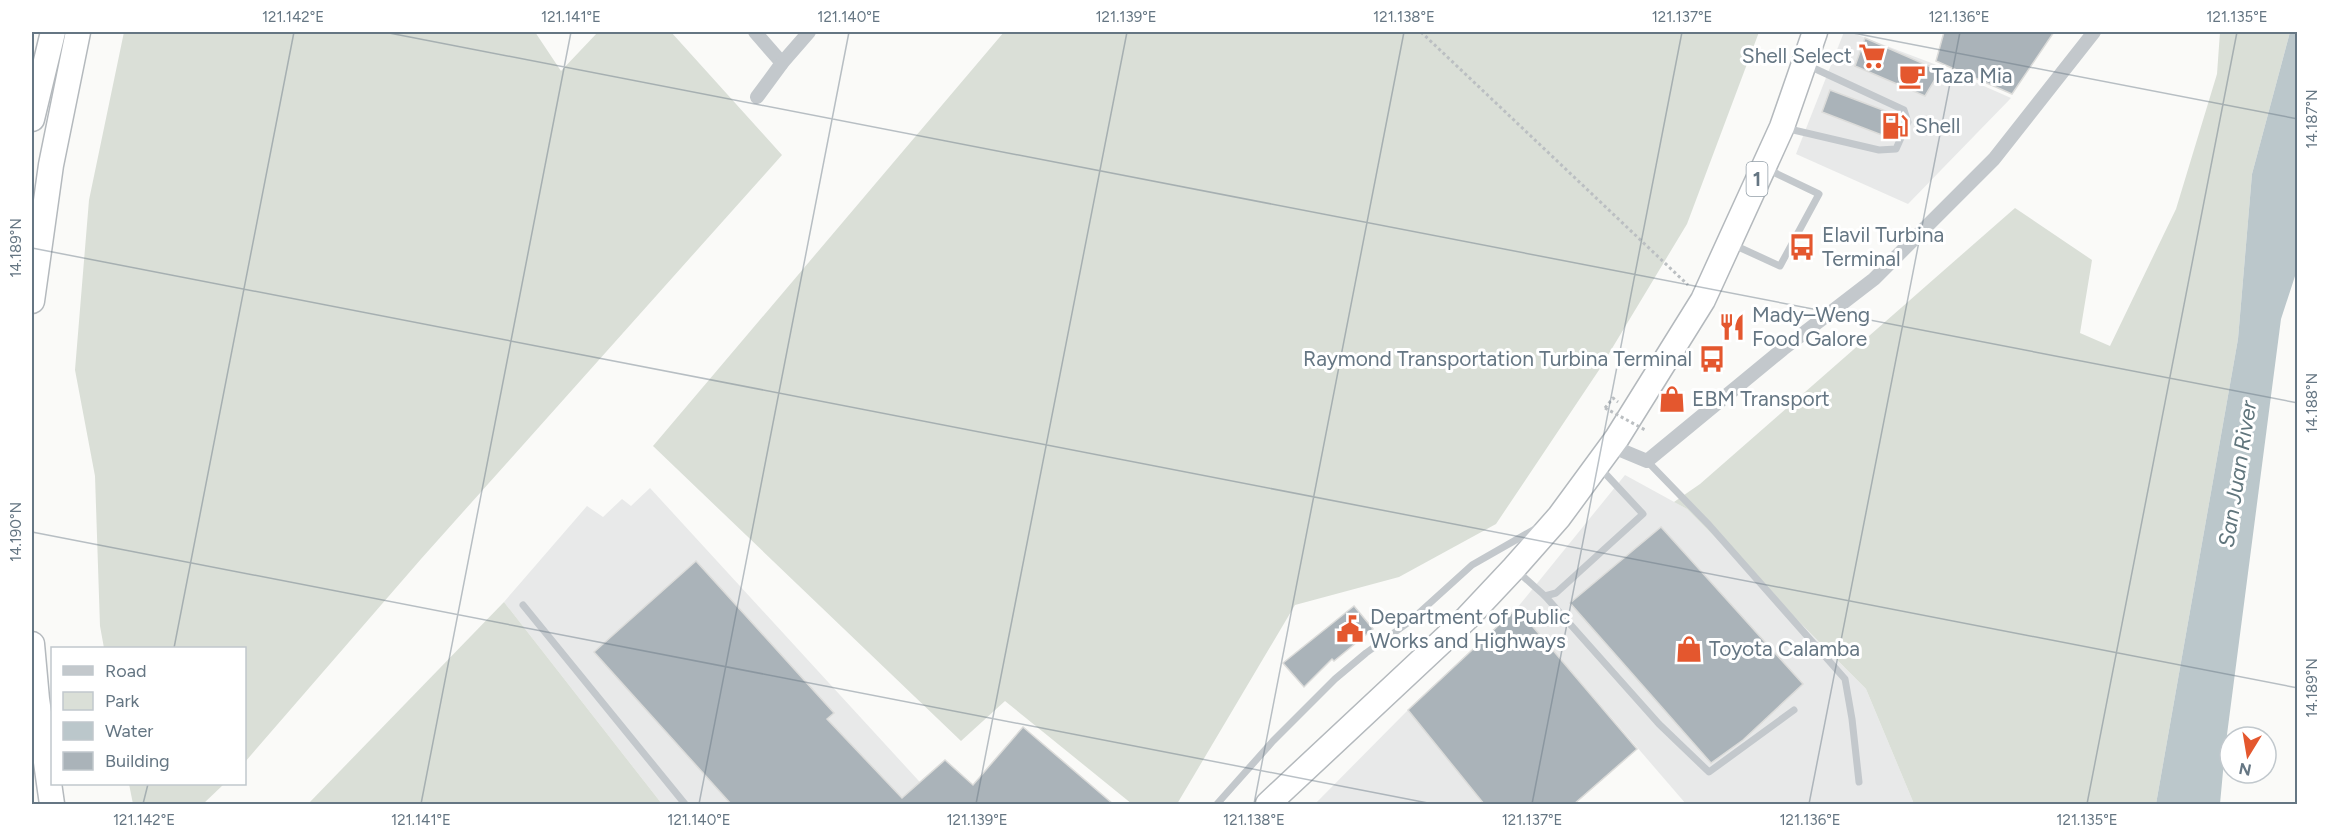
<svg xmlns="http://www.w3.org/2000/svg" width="2329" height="836" font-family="Figtree,sans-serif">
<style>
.built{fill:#e8e9e9}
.green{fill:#dadfd7}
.water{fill:#bbc7cb}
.building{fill:#aab3b9;stroke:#dcdcda;stroke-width:1.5}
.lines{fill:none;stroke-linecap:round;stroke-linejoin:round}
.highway-casing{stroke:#b4b9bd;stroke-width:27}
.path{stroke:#bbbfc2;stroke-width:3;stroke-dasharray:3 3;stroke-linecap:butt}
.lane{stroke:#c3c8cc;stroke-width:7}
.street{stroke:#c3c8cc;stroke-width:14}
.highway{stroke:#fff;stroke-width:24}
.path-bridge{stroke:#bbbfc2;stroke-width:3;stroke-dasharray:3 3;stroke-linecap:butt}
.ticks{fill:none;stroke:#657683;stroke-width:1.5;stroke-opacity:0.45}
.labels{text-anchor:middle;stroke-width:6;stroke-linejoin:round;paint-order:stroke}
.shield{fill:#fff;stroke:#939fa8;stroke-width:1.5}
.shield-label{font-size:20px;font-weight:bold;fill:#657683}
.poi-label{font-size:21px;fill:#657683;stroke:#fff;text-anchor:start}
.water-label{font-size:22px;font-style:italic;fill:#60757c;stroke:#fff}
.neatline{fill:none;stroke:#657683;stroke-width:2}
.ticks-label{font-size:15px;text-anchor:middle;fill:#657683}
</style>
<rect width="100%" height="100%" fill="#fafaf8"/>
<g class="built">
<path d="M 1844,32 L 1850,32 L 1934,64 L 2011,98 L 1908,204 L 1796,154 Z"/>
<path d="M 1625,475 L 1687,509 L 1866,689 L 1914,804 L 1686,804 L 1517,608 Z"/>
<path d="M 650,488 L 940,804 L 662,804 L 504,602 L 587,506 L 603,517 L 622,499 L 631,506 Z"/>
<path d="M 1408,710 L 1484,804 L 1315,804 Z"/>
</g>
<g class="green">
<path d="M 124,32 L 535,32 L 561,71 L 598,32 L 671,32 L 782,155 L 421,559 L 245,762 L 244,648 L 104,648 L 100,626 L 95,476 L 75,370 L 89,200 Z"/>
<path d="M 1004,32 L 1759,32 L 1687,224 L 1599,370 L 1496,524 L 1399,577 L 1295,605 L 1177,804 L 1132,804 L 1005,701 L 961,741 L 653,446 Z"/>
<path d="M 2220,32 L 2290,32 L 2252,174 L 2238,339 L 2156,804 L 1914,804 L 1866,689 L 1687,509 L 1674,502 L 1700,484 L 2015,208 L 2092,260 L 2080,333 L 2110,346 L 2176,209 L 2217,74 Z"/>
<path d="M 504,602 L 662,804 L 308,804 Z"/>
<path d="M 129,784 L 224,784 L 203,804 L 133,804 Z"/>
</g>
<path class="water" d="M 2290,32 L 2298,32 L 2297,270 L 2281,319 L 2225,750 L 2220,804 L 2156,804 L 2238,339 L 2252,174 Z"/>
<g class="building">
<path d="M 1944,32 L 2054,32 L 2012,94 L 1936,61 Z"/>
<path d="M 1865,38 L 1940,71 L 1925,96 L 1855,66 Z"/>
<path d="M 1830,90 L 1896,115 L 1887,137 L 1822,112 Z"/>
<path d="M 1661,527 L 1803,684 L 1743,740 L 1711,763 L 1570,603 Z"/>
<path d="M 696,561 L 834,713 L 827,719 L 902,798 L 945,760 L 973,785 L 1023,727 L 1113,804 L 731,804 L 594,652 Z"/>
<path d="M 1354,606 L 1373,629 L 1334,661 L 1332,659 L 1304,687 L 1283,663 Z"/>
<path d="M 1517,608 L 1637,749 L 1574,804 L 1484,804 L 1408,710 Z"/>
</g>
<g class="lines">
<defs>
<g id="highway">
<path d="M 32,119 L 53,32"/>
<path d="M 32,301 L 51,165 L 78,32"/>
<path d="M 32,644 L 37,699 L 52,804"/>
<path d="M 1268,804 L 1467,618 L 1514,568 L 1559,517 L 1617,438 L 1703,300 L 1782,127 L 1815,32"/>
</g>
</defs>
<use href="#highway" class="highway-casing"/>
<g class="path">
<path d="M 1421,32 L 1688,285"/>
<path d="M 1605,408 L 1613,398 L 1618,402"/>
</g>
<g class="lane">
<path d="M 1785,128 L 1879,150 L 1896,149 L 1908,122 L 1904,110 L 1807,65"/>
<path d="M 1734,245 L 1780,266 L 1819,194 L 1767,169"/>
<path d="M 1647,461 L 1709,525 L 1845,679 L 1852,719 L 1859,782"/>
<path d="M 1516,570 L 1545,596 L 1556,593 L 1643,514 L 1601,469"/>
<path d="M 1545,596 L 1659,724 L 1709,772 L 1794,710"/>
<path d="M 523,605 L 685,804"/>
<path d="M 1217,804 L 1273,741 L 1335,679 L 1366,653 L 1409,622 L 1472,565 L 1535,529"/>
</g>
<g class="street">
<path d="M 755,32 L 782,63"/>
<path d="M 757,97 L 782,63 L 809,32"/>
<path d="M 1611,446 L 1647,461 L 1783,349 L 1874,279 L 1994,159 L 2094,32"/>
</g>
<use href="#highway" class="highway"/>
<path class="path-bridge" d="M 1605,408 L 1647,431"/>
</g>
<path class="ticks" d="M 384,32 L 2298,403M 1848,32 L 2298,119M 32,248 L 2298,688M 32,532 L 1433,804M 174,648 L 294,32M 143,804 L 148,784M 421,804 L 571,32M 699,804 L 849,32M 976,804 L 1127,32M 1254,804 L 1404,32M 1532,804 L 1682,32M 1809,804 L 1960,32M 2087,804 L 2237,32"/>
<defs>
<symbol id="supermarket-bare" viewBox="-9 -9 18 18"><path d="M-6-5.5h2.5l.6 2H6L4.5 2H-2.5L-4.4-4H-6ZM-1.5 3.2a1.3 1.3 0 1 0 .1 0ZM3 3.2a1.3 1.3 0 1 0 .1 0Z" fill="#e4572e" stroke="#fff" stroke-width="2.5" paint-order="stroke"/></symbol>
<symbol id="cafe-bare" viewBox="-9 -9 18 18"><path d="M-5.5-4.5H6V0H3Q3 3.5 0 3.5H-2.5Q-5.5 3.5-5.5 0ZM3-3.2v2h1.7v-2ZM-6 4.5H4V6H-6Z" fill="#e4572e" stroke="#fff" stroke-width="2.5" paint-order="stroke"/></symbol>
<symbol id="fuel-bare" viewBox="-9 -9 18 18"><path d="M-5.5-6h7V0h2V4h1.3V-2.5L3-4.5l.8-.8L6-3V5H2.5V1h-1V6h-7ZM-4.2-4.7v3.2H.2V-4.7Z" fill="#e4572e" stroke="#fff" stroke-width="2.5" paint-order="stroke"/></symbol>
<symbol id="bus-bare" viewBox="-9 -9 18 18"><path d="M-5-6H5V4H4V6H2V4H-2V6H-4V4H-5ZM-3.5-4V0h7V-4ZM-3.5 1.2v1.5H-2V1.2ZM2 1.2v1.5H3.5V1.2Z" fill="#e4572e" stroke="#fff" stroke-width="2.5" paint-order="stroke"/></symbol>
<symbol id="restaurant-bare" viewBox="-9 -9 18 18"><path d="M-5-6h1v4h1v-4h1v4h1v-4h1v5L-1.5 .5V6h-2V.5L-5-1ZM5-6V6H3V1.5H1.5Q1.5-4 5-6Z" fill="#e4572e" stroke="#fff" stroke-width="2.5" paint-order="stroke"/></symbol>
<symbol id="shop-bare" viewBox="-9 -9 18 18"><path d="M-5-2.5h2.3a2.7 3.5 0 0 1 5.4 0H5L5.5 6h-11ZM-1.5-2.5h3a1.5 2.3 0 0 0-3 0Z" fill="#e4572e" stroke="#fff" stroke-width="2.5" paint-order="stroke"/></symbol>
<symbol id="civic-bare" viewBox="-9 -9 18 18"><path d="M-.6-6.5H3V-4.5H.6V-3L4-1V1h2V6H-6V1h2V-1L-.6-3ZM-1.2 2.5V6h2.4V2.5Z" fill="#e4572e" stroke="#fff" stroke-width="2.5" paint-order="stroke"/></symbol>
</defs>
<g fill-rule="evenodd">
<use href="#supermarket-bare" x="1853" y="37" width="38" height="38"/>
<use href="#cafe-bare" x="1893" y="57" width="38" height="38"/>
<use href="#fuel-bare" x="1876" y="107" width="38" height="38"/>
<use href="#bus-bare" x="1783" y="228" width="38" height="38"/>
<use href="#restaurant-bare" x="1713" y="308" width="38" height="38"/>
<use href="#bus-bare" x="1693" y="340" width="38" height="38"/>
<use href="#shop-bare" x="1653" y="380" width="38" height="38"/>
<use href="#civic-bare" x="1331" y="610" width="38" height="38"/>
<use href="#shop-bare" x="1670" y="630" width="38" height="38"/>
</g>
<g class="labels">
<rect class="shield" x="1746.5" y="162" width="21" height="34" rx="4.5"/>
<g class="shield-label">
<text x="1757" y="186">1</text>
</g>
<g class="poi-label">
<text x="1852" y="63" text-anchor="end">Shell Select</text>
<text x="1932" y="83">Taza Mia</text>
<text x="1915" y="133">Shell</text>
<text x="1822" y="242">Elavil Turbina<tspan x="1822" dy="24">Terminal</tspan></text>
<text x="1752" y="322">Mady–Weng<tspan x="1752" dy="24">Food Galore</tspan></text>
<text x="1692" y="366" text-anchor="end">Raymond Transportation Turbina Terminal</text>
<text x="1692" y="406">EBM Transport</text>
<text x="1370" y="624">Department of Public<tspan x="1370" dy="24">Works and Highways</tspan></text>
<text x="1709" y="656">Toyota Calamba</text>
</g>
<g class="water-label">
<text transform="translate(2237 474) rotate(-81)" y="8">San Juan River</text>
</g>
</g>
<rect width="2329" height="836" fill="none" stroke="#ffffff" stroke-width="66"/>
<rect x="51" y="647" width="195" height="138" fill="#ffffff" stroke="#c1c8cd" stroke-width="1.5"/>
<rect x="63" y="666" width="30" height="9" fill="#c3c8cc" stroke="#c1c8cd" stroke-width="1.5"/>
<text x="105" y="677" font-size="18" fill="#657683">Road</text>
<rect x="63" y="692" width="30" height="18" fill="#dadfd7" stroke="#c1c8cd" stroke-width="1.5"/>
<text x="105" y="707" font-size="18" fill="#657683">Park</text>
<rect x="63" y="722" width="30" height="18" fill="#bbc7cb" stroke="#c1c8cd" stroke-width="1.5"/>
<text x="105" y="737" font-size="18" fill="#657683">Water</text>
<rect x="63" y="752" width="30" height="18" fill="#aab3b9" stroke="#c1c8cd" stroke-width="1.5"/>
<text x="105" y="767" font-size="18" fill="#657683">Building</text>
<g transform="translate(2248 755) rotate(191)"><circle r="28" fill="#ffffff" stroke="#c1c8cd" stroke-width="1.5"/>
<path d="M0-4.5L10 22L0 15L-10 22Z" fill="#e4572e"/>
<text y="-9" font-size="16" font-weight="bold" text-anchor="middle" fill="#657683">N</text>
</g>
<rect x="33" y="33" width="2263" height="770" class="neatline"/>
<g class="ticks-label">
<text x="293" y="22">121.142°E</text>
<text x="571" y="22">121.141°E</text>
<text x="849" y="22">121.140°E</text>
<text x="1126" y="22">121.139°E</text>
<text x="1404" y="22">121.138°E</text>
<text x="1682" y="22">121.137°E</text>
<text x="1959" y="22">121.136°E</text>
<text x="2237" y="22">121.135°E</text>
<text transform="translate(2312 119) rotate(-90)" y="5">14.187°N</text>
<text transform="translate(16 248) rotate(-90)" y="5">14.189°N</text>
<text transform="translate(2312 403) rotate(-90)" y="5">14.188°N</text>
<text transform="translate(16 532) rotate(-90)" y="5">14.190°N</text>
<text transform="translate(2312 688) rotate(-90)" y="5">14.189°N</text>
<text x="144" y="825">121.142°E</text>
<text x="421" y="825">121.141°E</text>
<text x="699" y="825">121.140°E</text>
<text x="977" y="825">121.139°E</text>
<text x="1254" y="825">121.138°E</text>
<text x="1532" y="825">121.137°E</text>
<text x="1810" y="825">121.136°E</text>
<text x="2087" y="825">121.135°E</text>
</g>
</svg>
